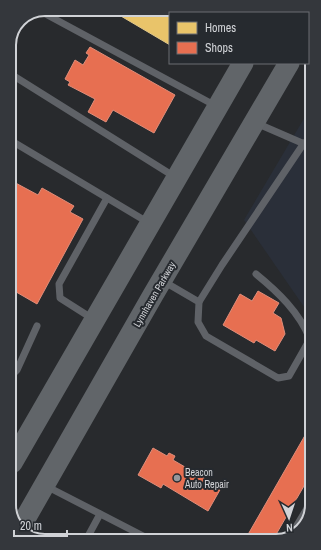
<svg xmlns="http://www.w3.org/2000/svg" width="321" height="550" font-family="'Archivo Narrow',sans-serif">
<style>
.built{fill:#2a2f39}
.homes{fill:#e9c46a;stroke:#e2c88a}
.shops{fill:#e76f51;stroke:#e08d79}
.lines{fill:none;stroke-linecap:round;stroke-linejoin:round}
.lane{stroke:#5f6267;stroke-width:7}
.secondary{stroke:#616569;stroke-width:21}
.poi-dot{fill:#95979b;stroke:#262a2f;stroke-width:1.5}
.labels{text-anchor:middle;stroke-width:4;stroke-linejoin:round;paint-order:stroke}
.street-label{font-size:10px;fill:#d0d2d6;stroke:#262a2f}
.poi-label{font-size:10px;fill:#d0d2d6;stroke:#262a2f;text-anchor:start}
.rim{fill:none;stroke:#d0d2d6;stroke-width:2}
</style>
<rect width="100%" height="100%" fill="#282a2d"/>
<path class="built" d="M 309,110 L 311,317 L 244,220 Z"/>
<path class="homes" d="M 109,9 L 167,9 L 174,13 L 170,13 L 170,45 Z"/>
<g class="shops">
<path d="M 90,47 L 175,95 L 154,133 L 113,110 L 106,122 L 88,112 L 95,99 L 68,85 L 70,82 L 65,79 L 75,60 L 83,65 L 89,55 L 86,53 Z"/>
<path d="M 10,180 L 38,195 L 42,188 L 74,206 L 70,212 L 83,219 L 37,304 L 11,289 Z"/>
<path d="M 258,291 L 279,303 L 273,313 L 281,318 L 285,334 L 275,351 L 256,340 L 254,343 L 223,325 L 240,294 L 252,301 Z"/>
<path d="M 311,425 L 312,472 L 274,538 L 246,538 Z"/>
<path d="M 153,448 L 167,456 L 169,453 L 175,456 L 173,460 L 221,488 L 208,511 L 163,484 L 161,488 L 138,475 Z"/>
<path d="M 108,534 L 118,540 L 100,540 L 102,536 Z"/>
</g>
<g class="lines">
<g class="lane">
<path d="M 223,9 L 229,13"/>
<path d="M 40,11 L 216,106"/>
<path d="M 308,55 L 309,56"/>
<path d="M 9,73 L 175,177"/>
<path d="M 256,123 L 309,146"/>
<path d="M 10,140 L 149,223"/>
<path d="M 163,281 L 199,302 L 198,322 L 206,336 L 278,378 L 289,376 L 310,339 C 299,312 278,292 256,274"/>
<path d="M 199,302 L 222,265 L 304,143"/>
<path d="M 93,319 L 60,298 L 59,284 L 107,198"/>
<path d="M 12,375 L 17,370 L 37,326"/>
<path d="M 46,486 L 149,539"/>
<path d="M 290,537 L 312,500"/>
<path d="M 86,540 L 100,514"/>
</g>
<g class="secondary">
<path d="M 272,13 L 274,9"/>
<path d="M 308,30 L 308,29"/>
<path d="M 12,463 L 243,63"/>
<path d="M 21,526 L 153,295 L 289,63"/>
</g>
</g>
<circle class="poi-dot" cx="177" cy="478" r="4"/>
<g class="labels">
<g class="street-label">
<text transform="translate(154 294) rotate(-60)" y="4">Lynnhaven Parkway</text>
</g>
<g class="poi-label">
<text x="185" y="476">Beacon<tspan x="185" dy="12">Auto Repair</tspan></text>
</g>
</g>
<path d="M0 0H321V550H0ZM45 16H276A29 29 0 0 1 305 45V505A29 29 0 0 1 276 534H45A29 29 0 0 1 16 505V45A29 29 0 0 1 45 16Z" fill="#34373c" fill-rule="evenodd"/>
<path class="rim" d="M45 16H276A29 29 0 0 1 305 45V505A29 29 0 0 1 276 534H45A29 29 0 0 1 16 505V45A29 29 0 0 1 45 16Z"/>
<rect x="169" y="12" width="140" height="52" fill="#262a2f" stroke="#6a6d72"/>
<rect x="177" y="22" width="20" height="12" fill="#e9c46a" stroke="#6a6d72"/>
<text x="205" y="32" font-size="12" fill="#d0d2d6">Homes</text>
<rect x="177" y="42" width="20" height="12" fill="#e76f51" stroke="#6a6d72"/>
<text x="205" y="52" font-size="12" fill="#d0d2d6">Shops</text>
<g transform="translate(289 518) rotate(177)" stroke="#262a2f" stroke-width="3" paint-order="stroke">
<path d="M0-3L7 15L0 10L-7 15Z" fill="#d0d2d6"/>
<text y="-6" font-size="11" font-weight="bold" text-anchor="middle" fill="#d0d2d6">N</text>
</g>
<path d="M14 530v6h53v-6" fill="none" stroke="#d0d2d6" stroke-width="2"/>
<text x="20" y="530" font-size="12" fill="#d0d2d6" stroke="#262a2f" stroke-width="3" paint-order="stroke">20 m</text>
</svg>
